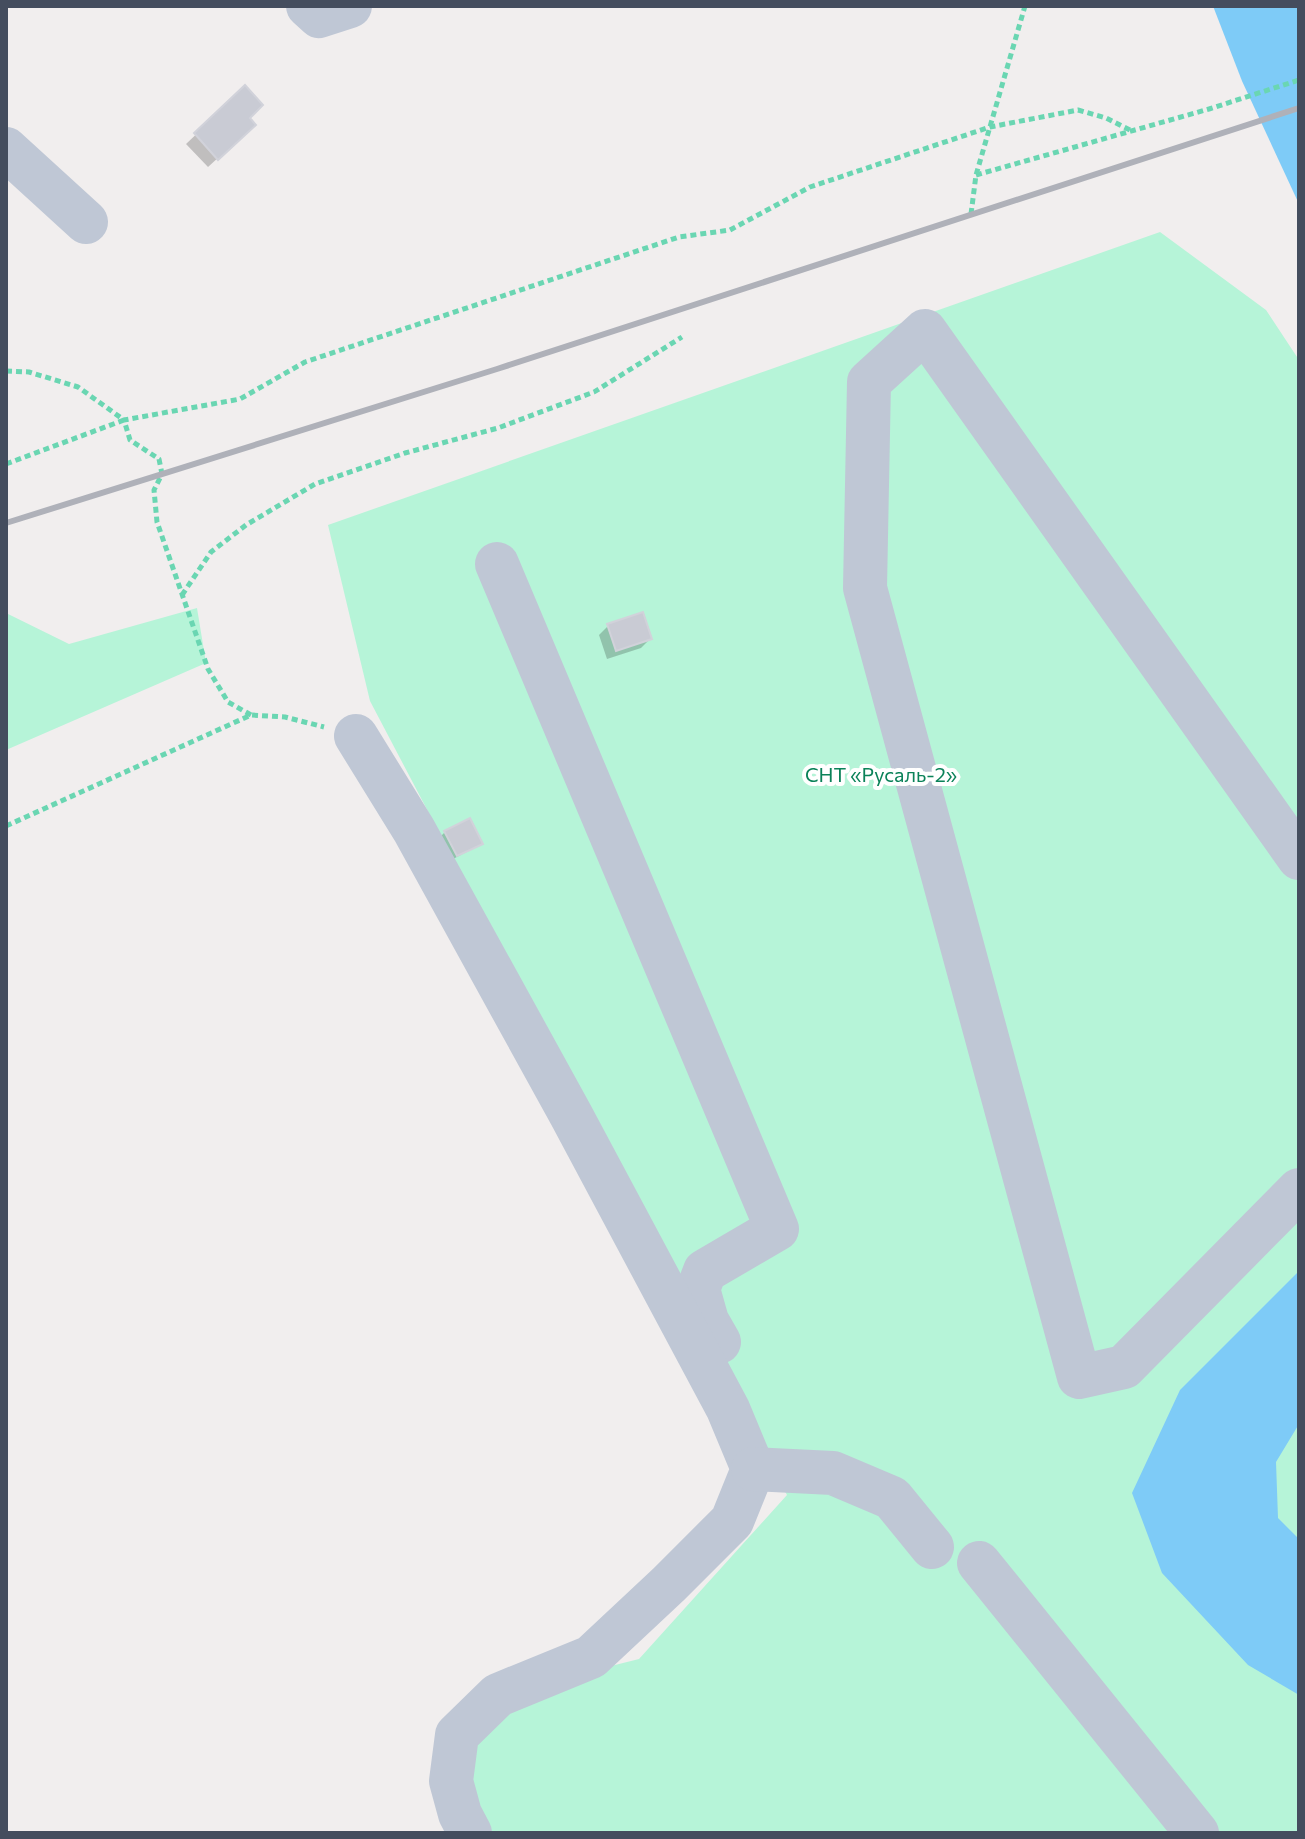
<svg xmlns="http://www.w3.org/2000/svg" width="1305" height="1839" font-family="Commissioner,sans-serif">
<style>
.green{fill:#b6f4d8}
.water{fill:#7ecbf7}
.shadow{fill:#0003}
.building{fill:#c9cbd4;stroke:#d1d2da;stroke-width:2}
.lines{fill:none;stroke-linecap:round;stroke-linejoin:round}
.path{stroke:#6ad6b2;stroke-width:5;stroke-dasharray:6 4;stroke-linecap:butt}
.minor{stroke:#bfc7d5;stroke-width:44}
.rail{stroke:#afb1b9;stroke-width:6}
.labels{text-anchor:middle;stroke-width:8;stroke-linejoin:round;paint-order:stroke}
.park-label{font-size:20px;fill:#0b8259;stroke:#fff}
</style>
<rect width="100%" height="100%" fill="#f1eeee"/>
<g class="green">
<path d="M 1160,232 L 1266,310 L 1299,360 L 1299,1833 L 493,1833 L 468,1791 L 467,1702 L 639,1659 L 787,1495 L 370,701 L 328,525 Z"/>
<path d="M 197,608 L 206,663 L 6,750 L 6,613 L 69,644 Z"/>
</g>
<g class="water">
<path d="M 1213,6 L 1299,6 L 1299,204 L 1242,81 Z"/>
<path d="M 1299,1271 L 1299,1424 L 1276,1462 L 1278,1518 L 1299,1539 L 1299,1695 L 1248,1665 L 1162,1573 L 1132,1493 L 1180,1390 Z"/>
</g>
<g class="shadow">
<path d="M 245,88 L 247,118 L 254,125 L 208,167 L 186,144 Z"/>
<path d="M 608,626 L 650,639 L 641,648 L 607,659 L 599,635 Z"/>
<path d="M 445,832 L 480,843 L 476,847 L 453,859 L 441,836 Z"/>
</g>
<g class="building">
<path d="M 245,85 L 263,105 L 250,118 L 256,125 L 218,160 L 194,133 Z"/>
<path d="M 643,612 L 652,639 L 616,651 L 607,624 Z"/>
<path d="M 470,818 L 483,844 L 457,856 L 444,831 Z"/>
</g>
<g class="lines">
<g class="path">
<path d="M 976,175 L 1209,109 L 1299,80"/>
<path d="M 971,214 L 976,175 L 1025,6"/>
<path d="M 6,371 L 29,372 L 78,387 L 124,420"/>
<path d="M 6,464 L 124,420"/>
<path d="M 182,595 L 211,552 L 246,525 L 315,484 L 405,453 L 498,428 L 594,392 L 682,337"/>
<path d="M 251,715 L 228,702 L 208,669 L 157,522 L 154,490 L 162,474 L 159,459 L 130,440 L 124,420 L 240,399 L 305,362 L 679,237 L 730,230 L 810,187 L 990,127 L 1078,110 L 1106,118 L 1132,131"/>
<path d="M 6,826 L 251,715 L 285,717 L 324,727"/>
</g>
<g class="minor">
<path d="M 308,6 L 319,16 L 350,6"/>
<path d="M 6,149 L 86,222"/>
<path d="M 497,564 L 777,1229 L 705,1271 L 698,1289 L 707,1321 L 719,1342"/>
<path d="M 356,736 L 414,830 L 571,1115 L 728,1409 L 753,1469 L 732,1521 L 669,1584 L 591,1657 L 498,1695 L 457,1735 L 451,1781 L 460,1814 L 470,1833"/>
<path d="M 1299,858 L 925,331 L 869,382 L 865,588 L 1079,1377 L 1124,1367 L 1299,1190"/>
<path d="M 753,1469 L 833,1473 L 892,1498 L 932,1547"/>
<path d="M 979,1563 L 1197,1833"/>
</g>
<path class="rail" d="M 6,523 L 497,369 L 1299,108"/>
</g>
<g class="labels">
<g class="park-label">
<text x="881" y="782">СНТ «Русаль-2»</text>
</g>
</g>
<rect width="1305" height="1839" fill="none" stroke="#444d5e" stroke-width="16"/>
</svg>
